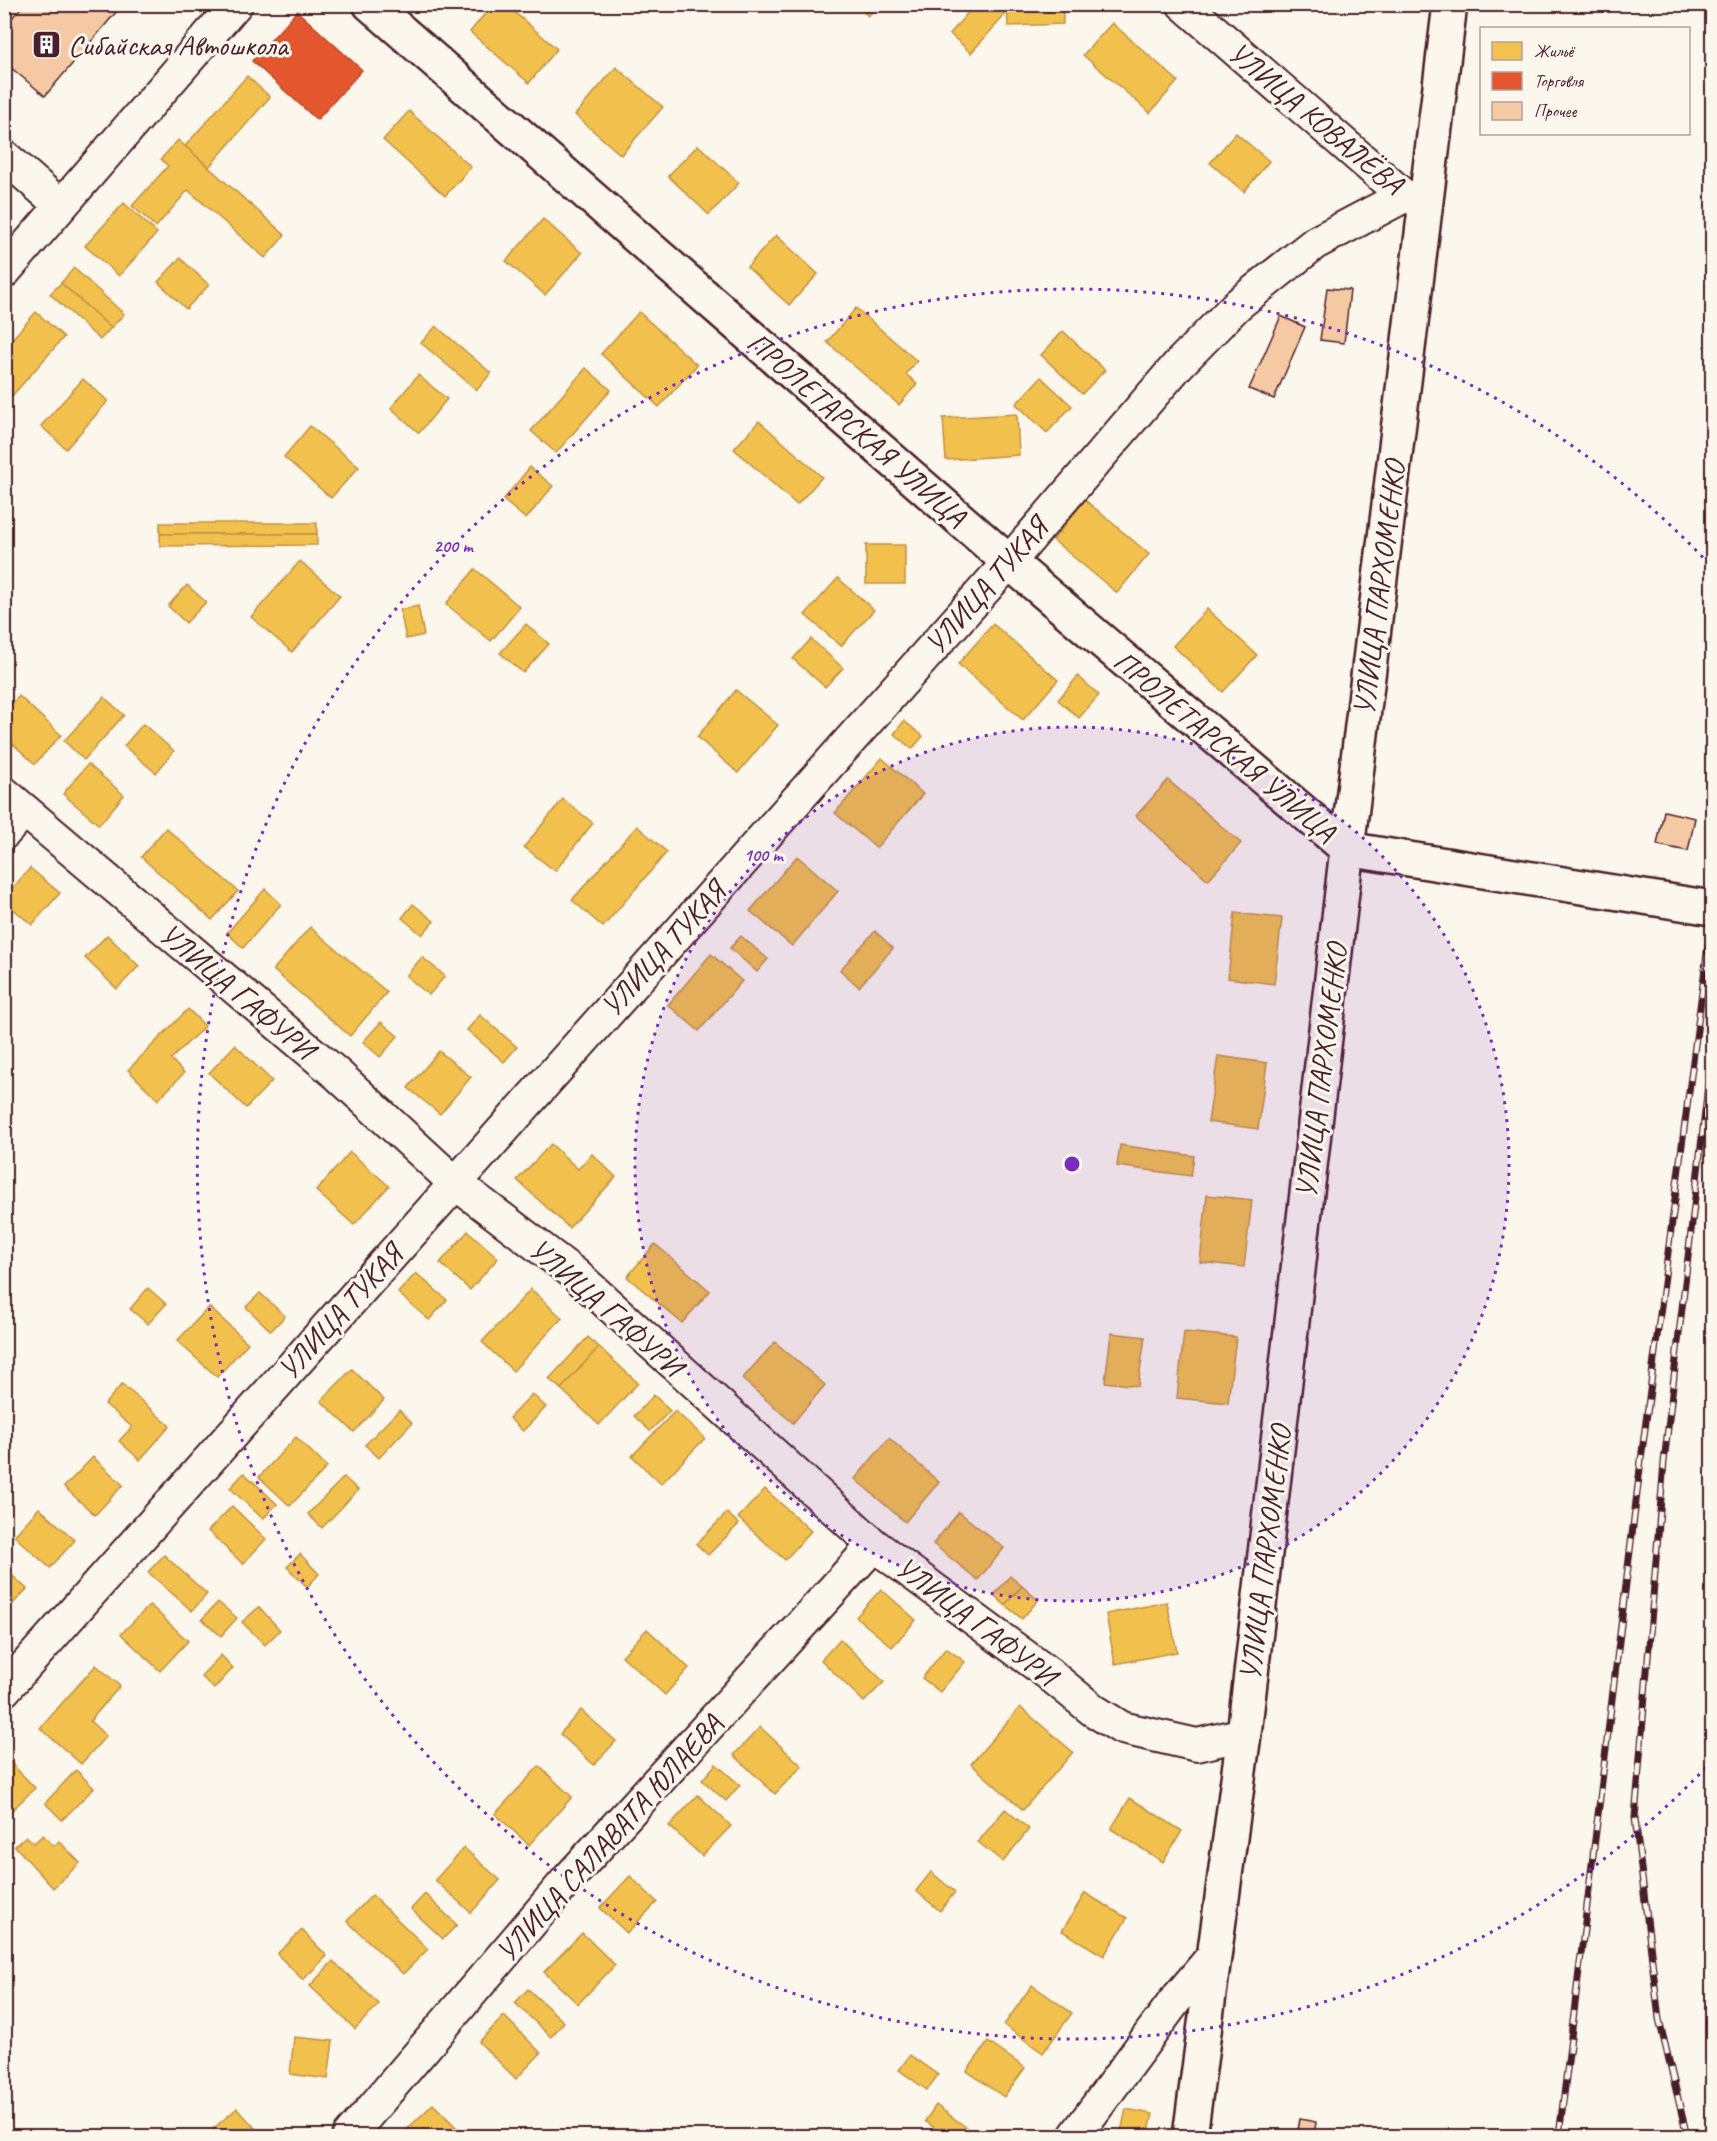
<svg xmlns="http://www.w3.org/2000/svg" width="1717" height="2141" font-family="Caveat,sans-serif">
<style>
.homes{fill:#f2c14e;stroke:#c09044;stroke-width:1.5}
.shops{fill:#e4572e;stroke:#b6462d;stroke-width:1.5}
.building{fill:#f4c9a3;stroke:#4a1f2b;stroke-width:1.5}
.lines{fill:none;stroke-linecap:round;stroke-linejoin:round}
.minor-casing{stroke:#4a1f2b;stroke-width:36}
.secondary-casing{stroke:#4a1f2b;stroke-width:38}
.minor{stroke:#fbf7ec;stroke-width:32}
.secondary{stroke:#fbf7ec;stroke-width:33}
.rail-casing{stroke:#4a1f2b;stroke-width:7}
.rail{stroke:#fbf7ec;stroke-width:4.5;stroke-dasharray:14;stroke-linecap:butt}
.ring{fill:none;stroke:#7b2cbf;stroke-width:3;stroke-dasharray:3 6}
.labels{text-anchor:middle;stroke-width:6;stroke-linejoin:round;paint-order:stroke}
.poi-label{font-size:30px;fill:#4a1f2b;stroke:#fbf7ec;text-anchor:start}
.street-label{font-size:30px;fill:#4a1f2b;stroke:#fbf7ec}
.centre{fill:#7b2cbf;stroke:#fbf7ec;stroke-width:3}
.ring-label{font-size:18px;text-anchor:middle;font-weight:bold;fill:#7b2cbf;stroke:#fbf7ec;stroke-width:6;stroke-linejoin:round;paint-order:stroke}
</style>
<rect width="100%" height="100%" fill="#fbf7ec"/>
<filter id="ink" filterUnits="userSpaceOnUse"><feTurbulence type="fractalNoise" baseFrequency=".0167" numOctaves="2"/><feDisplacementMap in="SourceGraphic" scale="12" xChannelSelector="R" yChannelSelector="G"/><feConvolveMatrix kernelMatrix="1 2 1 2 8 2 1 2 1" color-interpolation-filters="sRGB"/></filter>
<g filter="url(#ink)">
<g class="homes">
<path d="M 493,4 L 505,4 L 557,49 L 529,83 L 470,32 Z"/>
<path d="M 855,4 L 879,4 L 868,16 Z"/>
<path d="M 975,4 L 993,4 L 1005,15 L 971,53 L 950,34 Z"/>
<path d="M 1007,4 L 1063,4 L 1063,24 L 1008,26 Z"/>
<path d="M 1112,23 L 1178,81 L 1150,113 L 1083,55 Z"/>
<path d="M 616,67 L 663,107 L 621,155 L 575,115 Z"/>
<path d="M 247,76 L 270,97 L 209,167 L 185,146 Z"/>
<path d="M 409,111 L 471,167 L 445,196 L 383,140 Z"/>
<path d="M 1236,133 L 1269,161 L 1244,192 L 1210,163 Z"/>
<path d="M 178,140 L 285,235 L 265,258 L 188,190 L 156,227 L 132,206 L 168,166 L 161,159 Z"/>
<path d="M 698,145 L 739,183 L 709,215 L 668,176 Z"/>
<path d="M 124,203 L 157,233 L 119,276 L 85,246 Z"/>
<path d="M 543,219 L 582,253 L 545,295 L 506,261 Z"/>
<path d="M 776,235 L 818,274 L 789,305 L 747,267 Z"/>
<path d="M 180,258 L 209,285 L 186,309 L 158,282 Z"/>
<path d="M 74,268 L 124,314 L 111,328 L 61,283 Z"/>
<path d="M 61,283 L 111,328 L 100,340 L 50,294 Z"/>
<path d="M 856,308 L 917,361 L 906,374 L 917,384 L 899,405 L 827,342 Z"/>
<path d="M 36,312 L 64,337 L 4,405 L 4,348 Z"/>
<path d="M 639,312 L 697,365 L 659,407 L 601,354 Z"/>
<path d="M 436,326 L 491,373 L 477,390 L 421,343 Z"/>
<path d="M 1063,331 L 1105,370 L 1082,394 L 1041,355 Z"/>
<path d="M 586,368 L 611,390 L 556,453 L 531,431 Z"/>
<path d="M 418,375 L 447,399 L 419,433 L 391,408 Z"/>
<path d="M 1041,377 L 1072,406 L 1047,433 L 1016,404 Z"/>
<path d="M 83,379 L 108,401 L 66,449 L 41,426 Z"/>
<path d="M 1017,414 L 1019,455 L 946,460 L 943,418 Z"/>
<path d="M 759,421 L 822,477 L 797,505 L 734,449 Z"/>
<path d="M 310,426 L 359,467 L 331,498 L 284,457 Z"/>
<path d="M 530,467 L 553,486 L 526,519 L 503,500 Z"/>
<path d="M 1085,500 L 1149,554 L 1117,593 L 1053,540 Z"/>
<rect x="160" y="523" width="157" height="11"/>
<path d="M 160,534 L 317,534 L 317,545 L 160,546 Z"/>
<rect x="866" y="545" width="39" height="39"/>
<path d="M 300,561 L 340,596 L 292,652 L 251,617 Z"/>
<path d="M 475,569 L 520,607 L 491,641 L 446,604 Z"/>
<path d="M 838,578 L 874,610 L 841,646 L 805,615 Z"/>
<path d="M 187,585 L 206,602 L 186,623 L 168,606 Z"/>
<path d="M 418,606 L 424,635 L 406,639 L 400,610 Z"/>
<path d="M 1207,609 L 1257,655 L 1223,692 L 1173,646 Z"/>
<path d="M 526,624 L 549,644 L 523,673 L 500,653 Z"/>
<path d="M 993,624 L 1058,680 L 1023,720 L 958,664 Z"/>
<path d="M 811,639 L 843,668 L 825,687 L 793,659 Z"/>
<path d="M 1078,676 L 1099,695 L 1079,718 L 1058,700 Z"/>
<path d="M 736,690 L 778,725 L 738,773 L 697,737 Z"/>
<path d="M 19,696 L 61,735 L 35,764 L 4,736 L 4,712 Z"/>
<path d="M 104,697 L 124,715 L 84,760 L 64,741 Z"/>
<path d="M 904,721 L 923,736 L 912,749 L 894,734 Z"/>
<path d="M 143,724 L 174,751 L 156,773 L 124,746 Z"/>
<path d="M 882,758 L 923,794 L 876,848 L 835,813 Z"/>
<path d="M 88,764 L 124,795 L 99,825 L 63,794 Z"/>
<path d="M 1168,780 L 1241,843 L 1208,880 L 1136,816 Z"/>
<path d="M 563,799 L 593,823 L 555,871 L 524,847 Z"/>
<path d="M 637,826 L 667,852 L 603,927 L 572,900 Z"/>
<path d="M 166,828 L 238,891 L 212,920 L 141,857 Z"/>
<path d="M 797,856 L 838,891 L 792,946 L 750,911 Z"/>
<path d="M 30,868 L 60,893 L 32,925 L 4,901 L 4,898 Z"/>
<path d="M 265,889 L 281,904 L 243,948 L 227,933 Z"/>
<path d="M 413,904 L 434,921 L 422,935 L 402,918 Z"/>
<path d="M 1235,913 L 1282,918 L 1274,984 L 1228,978 Z"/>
<path d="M 310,927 L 387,992 L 350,1036 L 273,970 Z"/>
<path d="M 875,931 L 893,948 L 859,987 L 840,970 Z"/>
<path d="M 107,935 L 139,966 L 117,989 L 85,958 Z"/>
<path d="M 741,936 L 768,959 L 757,972 L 730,948 Z"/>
<path d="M 711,954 L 742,981 L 699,1031 L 668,1005 Z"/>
<path d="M 422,957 L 445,976 L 429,995 L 406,976 Z"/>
<path d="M 188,1009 L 205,1026 L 171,1059 L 184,1073 L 158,1100 L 128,1070 Z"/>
<path d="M 480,1015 L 517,1047 L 504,1062 L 467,1030 Z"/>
<path d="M 381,1022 L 398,1036 L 380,1057 L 363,1042 Z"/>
<path d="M 235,1045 L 272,1081 L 246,1108 L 209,1073 Z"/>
<path d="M 439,1051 L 471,1077 L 440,1114 L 408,1088 Z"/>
<path d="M 1218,1056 L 1267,1063 L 1258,1129 L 1208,1122 Z"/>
<path d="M 551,1144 L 578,1169 L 592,1154 L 616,1177 L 569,1228 L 517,1180 Z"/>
<path d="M 1120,1145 L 1194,1156 L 1191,1176 L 1117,1166 Z"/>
<path d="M 350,1152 L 389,1186 L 354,1225 L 316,1191 Z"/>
<path d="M 1207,1195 L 1252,1200 L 1244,1267 L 1200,1262 Z"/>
<path d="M 468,1231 L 498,1258 L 470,1290 L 440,1263 Z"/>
<path d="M 655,1244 L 710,1291 L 682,1323 L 627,1277 Z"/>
<path d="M 416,1273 L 447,1300 L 429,1320 L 398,1293 Z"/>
<path d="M 148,1288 L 166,1304 L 148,1324 L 130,1309 Z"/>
<path d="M 531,1289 L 562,1318 L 513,1371 L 482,1342 Z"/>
<path d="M 260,1293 L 285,1316 L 271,1331 L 246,1307 Z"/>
<path d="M 209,1307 L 248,1343 L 217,1377 L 177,1341 Z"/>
<path d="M 1184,1332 L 1236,1337 L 1228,1403 L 1177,1398 Z"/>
<path d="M 1111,1333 L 1145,1337 L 1138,1386 L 1105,1382 Z"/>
<path d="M 588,1337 L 599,1347 L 561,1389 L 549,1379 Z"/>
<path d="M 775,1342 L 825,1385 L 793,1423 L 742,1379 Z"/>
<path d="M 599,1347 L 638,1383 L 599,1425 L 561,1389 Z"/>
<path d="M 352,1369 L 384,1400 L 354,1432 L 321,1401 Z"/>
<path d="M 122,1384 L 170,1426 L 140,1460 L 119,1441 L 132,1427 L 105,1404 Z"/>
<path d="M 532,1394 L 546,1407 L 523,1431 L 509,1418 Z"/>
<path d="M 654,1395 L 670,1411 L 650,1431 L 634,1416 Z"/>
<path d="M 399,1410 L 412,1423 L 379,1458 L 365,1445 Z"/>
<path d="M 675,1411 L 705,1438 L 661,1484 L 632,1456 Z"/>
<path d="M 296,1437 L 327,1467 L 290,1506 L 259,1477 Z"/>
<path d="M 889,1438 L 939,1482 L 905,1522 L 855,1479 Z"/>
<path d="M 93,1457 L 123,1485 L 95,1515 L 64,1487 Z"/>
<path d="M 244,1473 L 277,1504 L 263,1519 L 230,1488 Z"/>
<path d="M 344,1477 L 358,1490 L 322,1528 L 308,1514 Z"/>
<path d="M 765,1489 L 811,1531 L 785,1560 L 738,1518 Z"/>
<path d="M 232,1506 L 266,1539 L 243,1564 L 208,1531 Z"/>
<path d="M 39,1508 L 75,1540 L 50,1568 L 14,1536 Z"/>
<path d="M 959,1512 L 1004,1548 L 978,1580 L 933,1544 Z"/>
<path d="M 727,1513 L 739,1524 L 708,1555 L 696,1544 Z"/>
<path d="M 300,1554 L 319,1574 L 307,1587 L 287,1567 Z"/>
<path d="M 164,1555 L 207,1594 L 192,1611 L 148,1572 Z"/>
<path d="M 4,1568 L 27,1589 L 10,1607 L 4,1603 Z"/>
<path d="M 1010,1576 L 1022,1586 L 1005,1605 L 994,1595 Z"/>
<path d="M 1022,1586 L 1038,1600 L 1022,1619 L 1005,1605 Z"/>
<path d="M 881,1589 L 916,1620 L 892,1647 L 856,1617 Z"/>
<path d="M 218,1602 L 237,1618 L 221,1636 L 202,1619 Z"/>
<path d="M 1167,1602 L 1177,1652 L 1115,1664 L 1106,1614 Z"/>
<path d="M 150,1605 L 188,1641 L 160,1671 L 121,1634 Z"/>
<path d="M 259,1607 L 280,1630 L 265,1645 L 242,1622 Z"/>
<path d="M 647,1629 L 689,1668 L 665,1695 L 622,1656 Z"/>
<path d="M 840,1639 L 884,1682 L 864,1702 L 821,1660 Z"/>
<path d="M 946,1648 L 965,1662 L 940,1692 L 922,1678 Z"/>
<path d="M 221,1655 L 233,1668 L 214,1689 L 201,1676 Z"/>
<path d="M 96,1665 L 120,1686 L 90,1721 L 106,1736 L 81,1764 L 40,1728 Z"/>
<path d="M 1020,1707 L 1073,1752 L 1023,1810 L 971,1764 Z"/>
<path d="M 581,1710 L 616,1741 L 594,1765 L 560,1734 Z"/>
<path d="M 760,1727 L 802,1766 L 775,1794 L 734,1755 Z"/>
<path d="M 10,1762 L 35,1788 L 4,1818 L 4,1767 Z"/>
<path d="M 716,1764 L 740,1785 L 726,1801 L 702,1780 Z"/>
<path d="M 539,1766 L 572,1797 L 529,1845 L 495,1814 Z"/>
<path d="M 76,1770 L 94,1788 L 62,1820 L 45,1803 Z"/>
<path d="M 698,1795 L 731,1826 L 702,1856 L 669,1826 Z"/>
<path d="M 1130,1798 L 1182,1831 L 1163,1862 L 1111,1829 Z"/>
<path d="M 1005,1809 L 1029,1829 L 1003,1862 L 978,1842 Z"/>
<path d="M 43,1835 L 54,1846 L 59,1841 L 80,1863 L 53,1888 L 15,1846 L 26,1836 L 34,1843 Z"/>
<path d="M 464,1848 L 500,1880 L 471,1913 L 435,1880 Z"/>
<path d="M 931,1872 L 955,1892 L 940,1911 L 916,1891 Z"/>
<path d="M 630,1876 L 657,1902 L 627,1933 L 600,1908 Z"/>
<path d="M 1085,1893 L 1127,1918 L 1104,1956 L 1062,1931 Z"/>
<path d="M 425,1894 L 457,1925 L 443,1939 L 411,1909 Z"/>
<path d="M 372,1895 L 428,1949 L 403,1974 L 347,1921 Z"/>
<path d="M 302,1930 L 327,1956 L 303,1980 L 277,1954 Z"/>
<path d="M 582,1933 L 615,1965 L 578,2004 L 544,1972 Z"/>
<path d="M 333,1961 L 379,2004 L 355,2029 L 310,1986 Z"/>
<path d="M 1032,1985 L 1072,2013 L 1043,2053 L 1004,2025 Z"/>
<path d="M 528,1989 L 564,2022 L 551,2037 L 515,2003 Z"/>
<path d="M 504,2016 L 541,2053 L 516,2079 L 479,2042 Z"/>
<path d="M 294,2037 L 333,2041 L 328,2079 L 290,2074 Z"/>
<path d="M 988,2042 L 1025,2068 L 1004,2097 L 967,2071 Z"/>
<path d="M 910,2055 L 938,2075 L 927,2090 L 899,2070 Z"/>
<path d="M 433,2104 L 460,2131 L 455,2136 L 400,2136 Z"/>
<path d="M 936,2105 L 978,2136 L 940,2136 L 942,2133 L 925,2121 Z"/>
<path d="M 237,2108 L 262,2136 L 220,2136 L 213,2129 Z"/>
<path d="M 1126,2109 L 1153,2114 L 1148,2136 L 1120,2136 Z"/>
</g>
<path class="shops" d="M 297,11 L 362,70 L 317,120 L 252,61 Z"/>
<g class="building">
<path d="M 24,4 L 123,4 L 45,96 L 4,62 L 4,27 Z"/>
<path d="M 1327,288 L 1350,290 L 1344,343 L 1320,340 Z"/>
<path d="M 1281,316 L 1305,327 L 1274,399 L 1249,389 Z"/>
<path d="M 1664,811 L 1695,818 L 1688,851 L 1657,845 Z"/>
<path d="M 1300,2119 L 1316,2122 L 1314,2136 L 1297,2136 Z"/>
</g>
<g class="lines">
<defs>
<g id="minor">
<path d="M 1183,4 L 1404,196 L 1423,201"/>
<path d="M 4,156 L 60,205"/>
<path d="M 4,272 L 236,4"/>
<path d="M 4,793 L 338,1075 L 455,1183 L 575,1274 L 874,1545 L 1049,1674 L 1093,1710 L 1122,1728 L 1197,1745 L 1244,1734"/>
<path d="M 4,833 L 24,811"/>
<path d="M 4,1690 L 1009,562 L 1178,365 L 1237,305 L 1315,243 L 1404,196"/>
<path d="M 349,2136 L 569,1878 L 874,1545"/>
<path d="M 1075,2136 L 1174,2002 L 1213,1956"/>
</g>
<g id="secondary">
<path d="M 370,4 L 1009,562 L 1347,849 L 1712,908"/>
<path d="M 1190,2136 L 1244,1734 L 1347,849 L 1450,4"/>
</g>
</defs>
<use href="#minor" class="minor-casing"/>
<use href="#secondary" class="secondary-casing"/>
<use href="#minor" class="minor"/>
<use href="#secondary" class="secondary"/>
<defs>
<g id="rail">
<path d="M 1559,2136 L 1642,1452 L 1712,915"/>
<path d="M 1687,2136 L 1659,2019 L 1635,1818 L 1664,1462 L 1712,1052"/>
</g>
</defs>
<use href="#rail" class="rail-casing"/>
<use href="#rail" class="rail"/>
</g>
</g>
<circle cx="1072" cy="1164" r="437" fill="#7b2cbf" fill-opacity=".12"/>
<g class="ring">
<circle cx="1072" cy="1164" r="437"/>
<path d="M1712 1761A875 875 0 1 1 1712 567"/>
</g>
<defs>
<symbol id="building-square" viewBox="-11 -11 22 22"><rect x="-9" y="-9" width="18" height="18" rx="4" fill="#4a1f2b" stroke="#fbf7ec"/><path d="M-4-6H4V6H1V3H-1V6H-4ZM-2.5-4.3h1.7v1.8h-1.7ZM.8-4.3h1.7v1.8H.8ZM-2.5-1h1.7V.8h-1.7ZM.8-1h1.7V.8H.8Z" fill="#fff"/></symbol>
</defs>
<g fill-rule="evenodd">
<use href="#building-square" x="30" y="28" width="33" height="33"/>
</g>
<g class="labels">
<g class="poi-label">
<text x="68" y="55">Сибайская Автошкола</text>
</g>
<g class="street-label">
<text transform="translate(1316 118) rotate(40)" y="10">УЛИЦА КОВАЛЁВА</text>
<text transform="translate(857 429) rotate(41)" y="10">ПРОЛЕТАРСКАЯ УЛИЦА</text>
<text transform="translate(986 586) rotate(-49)" y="10">УЛИЦА ТУКАЯ</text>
<text transform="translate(1379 588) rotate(-83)" y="10">УЛИЦА ПАРХОМЕНКО</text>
<text transform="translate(1225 746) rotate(40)" y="10">ПРОЛЕТАРСКАЯ УЛИЦА</text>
<text transform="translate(663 949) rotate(-48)" y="10">УЛИЦА ТУКАЯ</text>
<text transform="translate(237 991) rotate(40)" y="10">УЛИЦА ГАФУРИ</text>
<text transform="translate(1321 1071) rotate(-83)" y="10">УЛИЦА ПАРХОМЕНКО</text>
<text transform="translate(606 1307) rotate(41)" y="10">УЛИЦА ГАФУРИ</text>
<text transform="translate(340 1312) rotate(-48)" y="10">УЛИЦА ТУКАЯ</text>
<text transform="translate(1265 1553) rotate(-83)" y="10">УЛИЦА ПАРХОМЕНКО</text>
<text transform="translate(976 1621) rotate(37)" y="10">УЛИЦА ГАФУРИ</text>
<text transform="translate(609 1838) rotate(-48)" y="10">УЛИЦА САЛАВАТА ЮЛАЕВА</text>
</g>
</g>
<circle cx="1072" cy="1164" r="9" class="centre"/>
<g class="ring-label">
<text x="453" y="552">200 m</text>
<text x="763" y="861">100 m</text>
</g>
<rect width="1717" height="2141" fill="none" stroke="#fbf7ec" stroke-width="24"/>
<rect x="12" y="12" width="1693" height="2117" fill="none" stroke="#4a1f2b" stroke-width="2" filter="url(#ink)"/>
<rect x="1480" y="27" width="210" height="108" fill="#fbf7ec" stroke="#b4a19f" stroke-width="1.5"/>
<rect x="1492" y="42" width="30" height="18" fill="#f2c14e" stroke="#b4a19f" stroke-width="1.5"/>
<text x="1534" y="57" font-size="18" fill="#4a1f2b">Жильё</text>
<rect x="1492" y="72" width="30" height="18" fill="#e4572e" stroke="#b4a19f" stroke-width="1.5"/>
<text x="1534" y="87" font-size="18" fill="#4a1f2b">Торговля</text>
<rect x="1492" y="102" width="30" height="18" fill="#f4c9a3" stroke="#b4a19f" stroke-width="1.5"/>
<text x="1534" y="117" font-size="18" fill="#4a1f2b">Прочее</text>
</svg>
